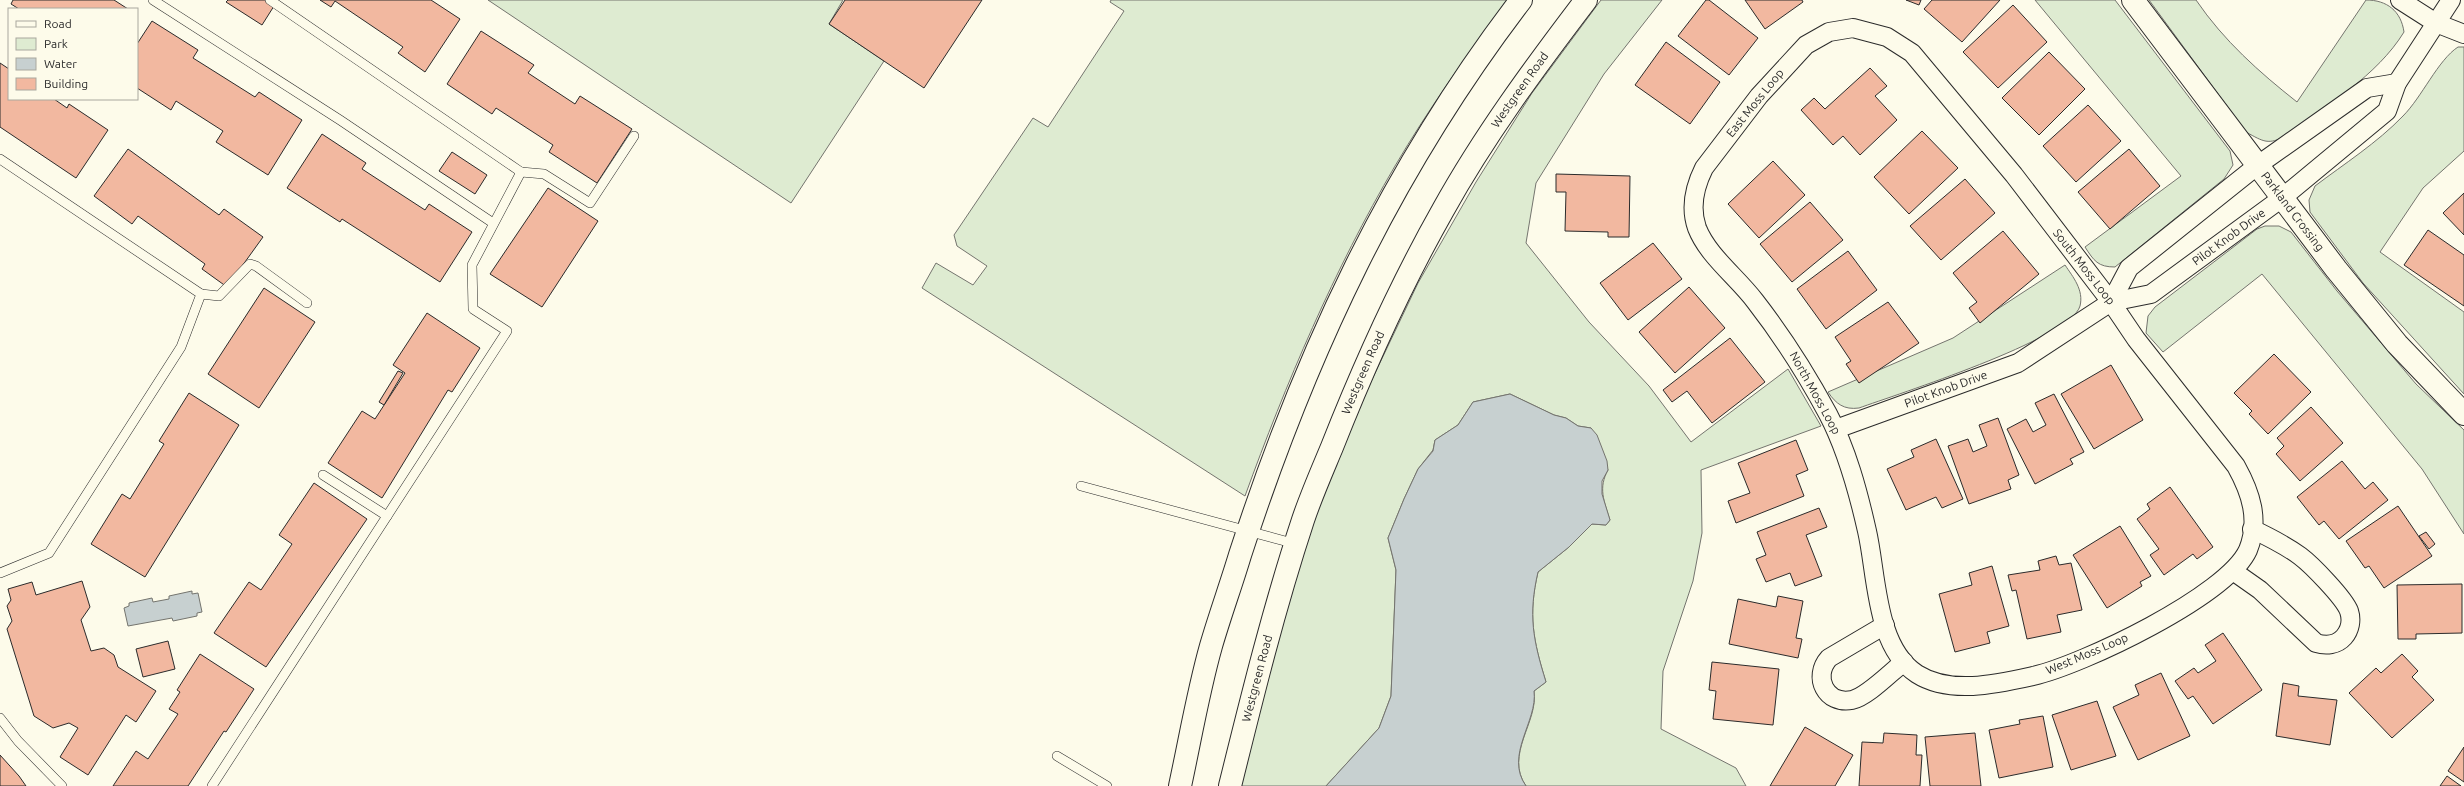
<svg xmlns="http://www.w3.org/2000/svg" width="2464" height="786" font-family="Ubuntu,sans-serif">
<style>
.green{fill:#deebd1;stroke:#74746e}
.water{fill:#c7d0d0;stroke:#74746e}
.building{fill:#f2b8a0;stroke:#2b2b2b}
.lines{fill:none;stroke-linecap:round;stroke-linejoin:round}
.service-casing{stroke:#2b2b2b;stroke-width:10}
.minor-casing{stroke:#2b2b2b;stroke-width:20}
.tertiary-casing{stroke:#2b2b2b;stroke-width:24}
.service{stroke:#fdfbea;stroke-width:9}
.minor{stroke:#fdfbea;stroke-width:18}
.tertiary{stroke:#fdfbea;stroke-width:22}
.labels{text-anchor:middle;stroke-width:3;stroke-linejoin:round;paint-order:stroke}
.street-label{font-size:12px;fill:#2b2b2b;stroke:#fdfbea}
</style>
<rect width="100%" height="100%" fill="#fdfbea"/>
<g class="green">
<path d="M 488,0 L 843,0 L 829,24 L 884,61 L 791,203 Z"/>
<path d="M 1111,0 L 1507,0 C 1468,54 1429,108 1395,166 C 1334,270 1286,383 1245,496 L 922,288 L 936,263 L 973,285 L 987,266 L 957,246 L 954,235 L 1033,118 L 1048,127 L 1124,11 L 1110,2 Z"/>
<path d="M 1601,0 L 1662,0 L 1604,74 L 1536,183 L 1526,243 L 1589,322 L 1649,386 L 1691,442 L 1788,369 L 1821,426 L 1701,470 L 1702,533 L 1693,581 L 1663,671 L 1661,729 L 1736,768 L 1746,786 L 1526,786 C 1504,755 1539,721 1534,691 L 1546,682 C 1533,640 1528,615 1538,572 L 1569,547 L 1592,524 L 1606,525 L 1610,520 C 1604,501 1598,488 1608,470 L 1591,428 L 1578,426 L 1566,418 L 1554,415 L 1510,394 L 1473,402 L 1458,425 L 1435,440 L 1433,450 L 1418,469 L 1404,499 L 1388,538 L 1396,570 L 1391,696 L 1379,728 L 1326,786 L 1239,786 L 1249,735 L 1313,520 L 1366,392 L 1418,283 L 1476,182 L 1532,93 Z"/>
<path d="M 2035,0 L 2115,0 L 2230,151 L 2233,165 L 2224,179 L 2115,267 C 2098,267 2094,261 2085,247 L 2181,176 Z"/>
<path d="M 2149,0 L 2196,0 C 2224,41 2259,72 2297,102 L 2366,0 C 2387,0 2401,11 2404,32 C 2377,76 2327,105 2286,136 C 2268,145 2264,142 2246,132 Z"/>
<path d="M 2458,47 L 2464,47 L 2464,151 L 2423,188 L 2380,252 L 2464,312 L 2464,394 L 2363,283 L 2310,212 L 2309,200 L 2315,186 C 2344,164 2377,143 2403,116 C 2422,97 2438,60 2458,47 Z"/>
<path d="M 2265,226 L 2279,226 L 2291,232 L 2337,291 L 2416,384 L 2464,430 L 2464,534 L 2422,469 L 2262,274 L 2163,352 L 2146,333 L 2148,316 L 2155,307 L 2257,229 Z"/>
<path d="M 2065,265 C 2073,277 2084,290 2080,306 C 2071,339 1895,395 1859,408 C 1844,410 1836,404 1828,392 L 1953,338 Z"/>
</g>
<g class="water">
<path d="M 1510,394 L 1554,415 L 1566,418 L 1578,426 L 1591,428 L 1597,435 L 1607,461 L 1608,470 L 1602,481 L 1602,494 L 1610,520 L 1606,525 L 1592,524 L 1569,547 L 1538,572 C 1528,615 1533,640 1546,682 L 1534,691 C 1538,721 1504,755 1526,786 L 1326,786 L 1379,728 L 1391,696 L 1396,570 L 1388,538 L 1404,499 L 1418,469 L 1433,451 L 1435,440 L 1458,425 L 1473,402 Z"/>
<path d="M 192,591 L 192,594 L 198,593 L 202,612 L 197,613 L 197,616 L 173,621 L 172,618 L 128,626 L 124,608 L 129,606 L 129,603 L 152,598 L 153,602 L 169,599 L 169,596 Z"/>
</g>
<g class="building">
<path d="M 13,0 L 114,0 L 128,9 L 19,9 L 11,4 Z"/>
<path d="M 228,0 L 265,0 L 274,6 L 262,25 L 226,2 Z"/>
<path d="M 320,0 L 431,0 L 460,19 L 425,72 L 398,53 L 403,47 L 335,1 L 331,7 Z"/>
<path d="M 845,0 L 982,0 L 924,88 L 829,24 Z"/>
<path d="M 1706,0 L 1709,0 L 1758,38 L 1729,75 L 1678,36 Z"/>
<path d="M 1745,0 L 1802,0 L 1803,2 L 1765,29 Z"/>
<path d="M 1906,0 L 1921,0 L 1919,5 Z"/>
<path d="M 1932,0 L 2000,0 L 1962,42 L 1924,9 Z"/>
<path d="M 2013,5 L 2047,42 L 1998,88 L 1963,52 Z"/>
<path d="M 152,21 L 198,50 L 193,58 L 255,97 L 259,92 L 302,120 L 268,175 L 216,142 L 223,131 L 176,101 L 171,110 L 137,88 L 137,44 Z"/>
<path d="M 481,31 L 534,65 L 528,73 L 575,104 L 580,96 L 632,129 L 597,183 L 549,152 L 553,145 L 496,108 L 492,114 L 447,84 Z"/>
<path d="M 1666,42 L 1720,82 L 1690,124 L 1635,85 Z"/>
<path d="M 2049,52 L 2085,89 L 2039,135 L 2002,98 Z"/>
<path d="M 0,63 L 9,69 L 9,99 L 54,99 L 67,108 L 69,104 L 108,130 L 76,178 L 0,127 Z"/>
<path d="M 1870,68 L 1887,86 L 1875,96 L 1897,120 L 1860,155 L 1843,136 L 1833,145 L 1801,110 L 1814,98 L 1825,109 Z"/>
<path d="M 2088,105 L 2121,141 L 2076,182 L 2043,146 Z"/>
<path d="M 1922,131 L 1958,168 L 1909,214 L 1874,177 Z"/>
<path d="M 322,134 L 366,163 L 362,169 L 425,210 L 429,204 L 472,232 L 440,282 L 342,219 L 340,222 L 287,188 Z"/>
<path d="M 128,149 L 219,215 L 224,209 L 263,237 L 227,287 L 202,269 L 205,264 L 138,216 L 132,224 L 94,196 Z"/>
<path d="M 2129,149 L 2160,186 L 2110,229 L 2078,192 Z"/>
<path d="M 452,152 L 487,175 L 475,194 L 439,171 Z"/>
<path d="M 1773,161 L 1805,195 L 1759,238 L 1728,204 Z"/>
<path d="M 1556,174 L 1630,176 L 1629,237 L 1608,237 L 1608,232 L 1565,231 L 1566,192 L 1556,192 Z"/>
<path d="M 1965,179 L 1995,213 L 1941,260 L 1910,226 Z"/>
<path d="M 548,188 L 598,221 L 542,307 L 490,274 Z"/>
<path d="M 2464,193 L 2464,235 L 2443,213 Z"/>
<path d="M 1810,202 L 1843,240 L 1792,282 L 1760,244 Z"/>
<path d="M 2428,230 L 2464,255 L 2464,306 L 2404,265 Z"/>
<path d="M 2003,231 L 2039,274 L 1980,323 L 1969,308 L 1977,302 L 1953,273 Z"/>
<path d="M 1653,243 L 1682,279 L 1628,320 L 1600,283 Z"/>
<path d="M 1848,251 L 1877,290 L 1826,329 L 1797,289 Z"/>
<path d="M 1689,287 L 1725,328 L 1675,373 L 1639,332 Z"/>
<path d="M 264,288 L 315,322 L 259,408 L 208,374 Z"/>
<path d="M 1888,302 L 1919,343 L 1859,383 L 1846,364 L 1851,361 L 1835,337 Z"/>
<path d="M 427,313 L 480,348 L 452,392 L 448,390 L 382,498 L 328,463 L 362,411 L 375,419 L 405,373 L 393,365 Z"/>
<path d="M 1730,338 L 1765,382 L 1712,423 L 1687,391 L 1672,402 L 1663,390 Z"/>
<path d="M 2274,354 L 2311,392 L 2268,434 L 2249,414 L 2252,411 L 2234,393 Z"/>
<path d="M 2111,365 L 2143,420 L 2094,449 L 2061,394 Z"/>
<path d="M 398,371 L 403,373 L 384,405 L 379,402 Z"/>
<path d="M 189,393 L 239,425 L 145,577 L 91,544 L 122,494 L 130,499 L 164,444 L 159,441 Z"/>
<path d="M 2054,394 L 2084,452 L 2070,459 L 2073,464 L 2035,484 L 2007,429 L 2026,419 L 2033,432 L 2046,425 L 2035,403 Z"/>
<path d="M 2311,407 L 2343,443 L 2300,481 L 2276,454 L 2284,446 L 2277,438 Z"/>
<path d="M 1998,418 L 2019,475 L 2008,480 L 2011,489 L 1969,504 L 1948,446 L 1968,439 L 1973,452 L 1987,446 L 1979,425 Z"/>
<path d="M 1936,439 L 1963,499 L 1942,508 L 1936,497 L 1906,510 L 1887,469 L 1914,457 L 1911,450 Z"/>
<path d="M 1796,440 L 1808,470 L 1796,475 L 1804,496 L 1736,523 L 1728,501 L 1750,493 L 1738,463 Z"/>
<path d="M 2342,461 L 2365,489 L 2373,482 L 2388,500 L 2339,539 L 2324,521 L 2319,525 L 2297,497 Z"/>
<path d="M 314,483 L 367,519 L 266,667 L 214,633 L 249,582 L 261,590 L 292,544 L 279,535 Z"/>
<path d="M 2170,487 L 2213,547 L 2197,559 L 2193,554 L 2164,575 L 2150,555 L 2159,549 L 2137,519 L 2150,509 L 2147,504 Z"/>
<path d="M 2398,506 L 2432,556 L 2384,588 L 2369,566 L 2365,568 L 2346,541 Z"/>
<path d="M 1819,508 L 1827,527 L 1806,535 L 1822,576 L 1795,586 L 1790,573 L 1766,582 L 1756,559 L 1766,555 L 1757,532 Z"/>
<path d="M 2120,526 L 2151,576 L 2140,582 L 2142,586 L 2107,608 L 2073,555 Z"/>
<path d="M 2426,532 L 2435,544 L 2429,549 L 2419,536 Z"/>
<path d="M 2056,556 L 2059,565 L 2071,563 L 2082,610 L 2057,615 L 2061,632 L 2027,639 L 2016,590 L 2012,591 L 2008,575 L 2040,570 L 2038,561 Z"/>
<path d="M 1992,566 L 2009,626 L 1987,632 L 1990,643 L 1955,652 L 1939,594 L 1972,585 L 1969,573 Z"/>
<path d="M 82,581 L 90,607 L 81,620 L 91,651 L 104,648 L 114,655 L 118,667 L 156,691 L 136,722 L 126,715 L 88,775 L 60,757 L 78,728 L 69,723 L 53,728 L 34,716 L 7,629 L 12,621 L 7,606 L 11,600 L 8,589 L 32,582 L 36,595 Z"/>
<path d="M 2462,584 L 2462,633 L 2416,634 L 2416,639 L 2398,639 L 2397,585 Z"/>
<path d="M 1778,596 L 1803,601 L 1796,638 L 1802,639 L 1798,658 L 1729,644 L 1738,599 L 1776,607 Z"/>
<path d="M 2223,633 L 2262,690 L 2213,724 L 2193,696 L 2188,699 L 2175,681 L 2194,668 L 2198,673 L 2216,661 L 2205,645 Z"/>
<path d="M 168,641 L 175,669 L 143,677 L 136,649 Z"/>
<path d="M 200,654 L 254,689 L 226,732 L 224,731 L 188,786 L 113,786 L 136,751 L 148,759 L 178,714 L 169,709 L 180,692 L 177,690 Z"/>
<path d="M 2402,654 L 2418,671 L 2412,677 L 2434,700 L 2392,738 L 2349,693 L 2376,668 L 2381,673 Z"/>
<path d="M 1712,662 L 1779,669 L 1773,725 L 1713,719 L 1716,691 L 1709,690 Z"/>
<path d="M 2161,673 L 2190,736 L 2138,760 L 2113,707 L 2139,695 L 2135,685 Z"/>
<path d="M 2283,683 L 2299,686 L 2298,696 L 2337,700 L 2330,745 L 2276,736 Z"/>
<path d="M 2097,701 L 2116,756 L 2071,770 L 2052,715 Z"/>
<path d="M 2043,716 L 2053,767 L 1999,778 L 1989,730 L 2020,724 L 2019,720 Z"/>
<path d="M 1805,727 L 1853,755 L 1835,786 L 1770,786 Z"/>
<path d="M 1884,733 L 1917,735 L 1916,755 L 1922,755 L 1920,786 L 1859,786 L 1862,742 L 1883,743 Z"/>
<path d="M 1975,733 L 1981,786 L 1930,786 L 1925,737 Z"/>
<path d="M 2464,747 L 2464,782 L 2448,771 Z"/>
<path d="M 0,755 L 19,776 L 26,786 L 0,786 Z"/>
<path d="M 2447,776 L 2461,786 L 2440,786 Z"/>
</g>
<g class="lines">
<defs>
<g id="service">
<path d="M 153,0 L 340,120 L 493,223"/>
<path d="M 0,159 L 201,294 L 181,347 L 49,553 L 0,573"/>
<path d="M 521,172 L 544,174 L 590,203 L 634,136"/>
<path d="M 201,294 L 219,296 L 250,264 L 256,266 L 307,303"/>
<path d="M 323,475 L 387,516"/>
<path d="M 1081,486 L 1296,544"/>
<path d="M 0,718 L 18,741 L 62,786"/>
<path d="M 1057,756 L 1107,786"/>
<path d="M 212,786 L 507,331 L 473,309 L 472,265 L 521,172 L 270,0"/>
</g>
<g id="minor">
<path d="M 2400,0 L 2436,23 L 2464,34"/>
<path d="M 1853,28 L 1887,37 L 1912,53 L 2014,175 L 2111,302 L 2136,339 L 2236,466 C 2251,493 2260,520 2248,550 C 2227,596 2082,665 2033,676 C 1997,684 1950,695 1917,674 C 1875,647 1877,574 1867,531 C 1858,491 1847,450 1828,414 C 1806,373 1783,337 1755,301 C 1737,277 1708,256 1697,228 C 1690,208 1695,186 1704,168 L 1759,96 L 1806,45 L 1829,32 Z"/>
<path d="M 2111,302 L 2129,268 L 2258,165 L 2367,88 L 2397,83"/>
<path id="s1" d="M 1836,429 L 2018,363 L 2111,302 L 2151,294 L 2282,198 L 2387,111 L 2397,83 L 2451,0"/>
<path d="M 2233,571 L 2260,590 L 2316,643 C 2326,646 2337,645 2344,637 C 2350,630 2352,620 2349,611 C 2344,598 2312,565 2300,556 C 2285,545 2269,537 2252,529"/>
<path d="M 1885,625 L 1829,658 C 1812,677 1826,705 1852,700 C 1867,697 1891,672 1904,662"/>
</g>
<g id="tertiary">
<path id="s2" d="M 2133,0 L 2336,269 L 2397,344 L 2464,414"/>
<path d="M 1180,786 C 1190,740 1198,692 1211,646 C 1220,615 1231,585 1240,555 C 1306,352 1391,170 1521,0"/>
<path id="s3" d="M 1230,786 C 1252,697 1274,608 1303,520 C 1311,496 1322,471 1332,447 C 1364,366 1400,286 1443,210 C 1484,136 1535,67 1586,0"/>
</g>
</defs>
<use href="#service" class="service-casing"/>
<use href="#minor" class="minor-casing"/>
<use href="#tertiary" class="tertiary-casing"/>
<use href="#service" class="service"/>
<use href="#minor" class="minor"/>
<use href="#tertiary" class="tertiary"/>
</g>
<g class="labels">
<g class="street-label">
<text dy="4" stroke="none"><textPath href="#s3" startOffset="759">Westgreen Road</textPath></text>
<text transform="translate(1755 103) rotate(-51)" y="4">East Moss Loop</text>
<text dy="4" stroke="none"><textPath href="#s2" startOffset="265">Parkland Crossing</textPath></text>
<text dy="4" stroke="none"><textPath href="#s1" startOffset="442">Pilot Knob Drive</textPath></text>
<text transform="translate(2084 267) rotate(52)" y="4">South Moss Loop</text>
<text dy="4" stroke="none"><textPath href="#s3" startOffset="435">Westgreen Road</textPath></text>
<text dy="4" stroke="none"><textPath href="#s1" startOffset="117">Pilot Knob Drive</textPath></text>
<text transform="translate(1815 393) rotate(61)" y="4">North Moss Loop</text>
<text transform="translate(2087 654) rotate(-23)" y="4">West Moss Loop</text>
<text dy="4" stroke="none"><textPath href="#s3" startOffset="111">Westgreen Road</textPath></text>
</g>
</g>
<rect x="8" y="8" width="130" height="92" fill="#fdfbea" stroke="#a9a89e"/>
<rect x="16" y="21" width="20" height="6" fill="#fdfbea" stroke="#a9a89e"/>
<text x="44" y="28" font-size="12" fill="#2b2b2b">Road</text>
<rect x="16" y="38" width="20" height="12" fill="#deebd1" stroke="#a9a89e"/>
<text x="44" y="48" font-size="12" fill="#2b2b2b">Park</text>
<rect x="16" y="58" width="20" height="12" fill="#c7d0d0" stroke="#a9a89e"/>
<text x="44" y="68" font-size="12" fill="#2b2b2b">Water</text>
<rect x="16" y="78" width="20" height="12" fill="#f2b8a0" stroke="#a9a89e"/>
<text x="44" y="88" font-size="12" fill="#2b2b2b">Building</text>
</svg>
